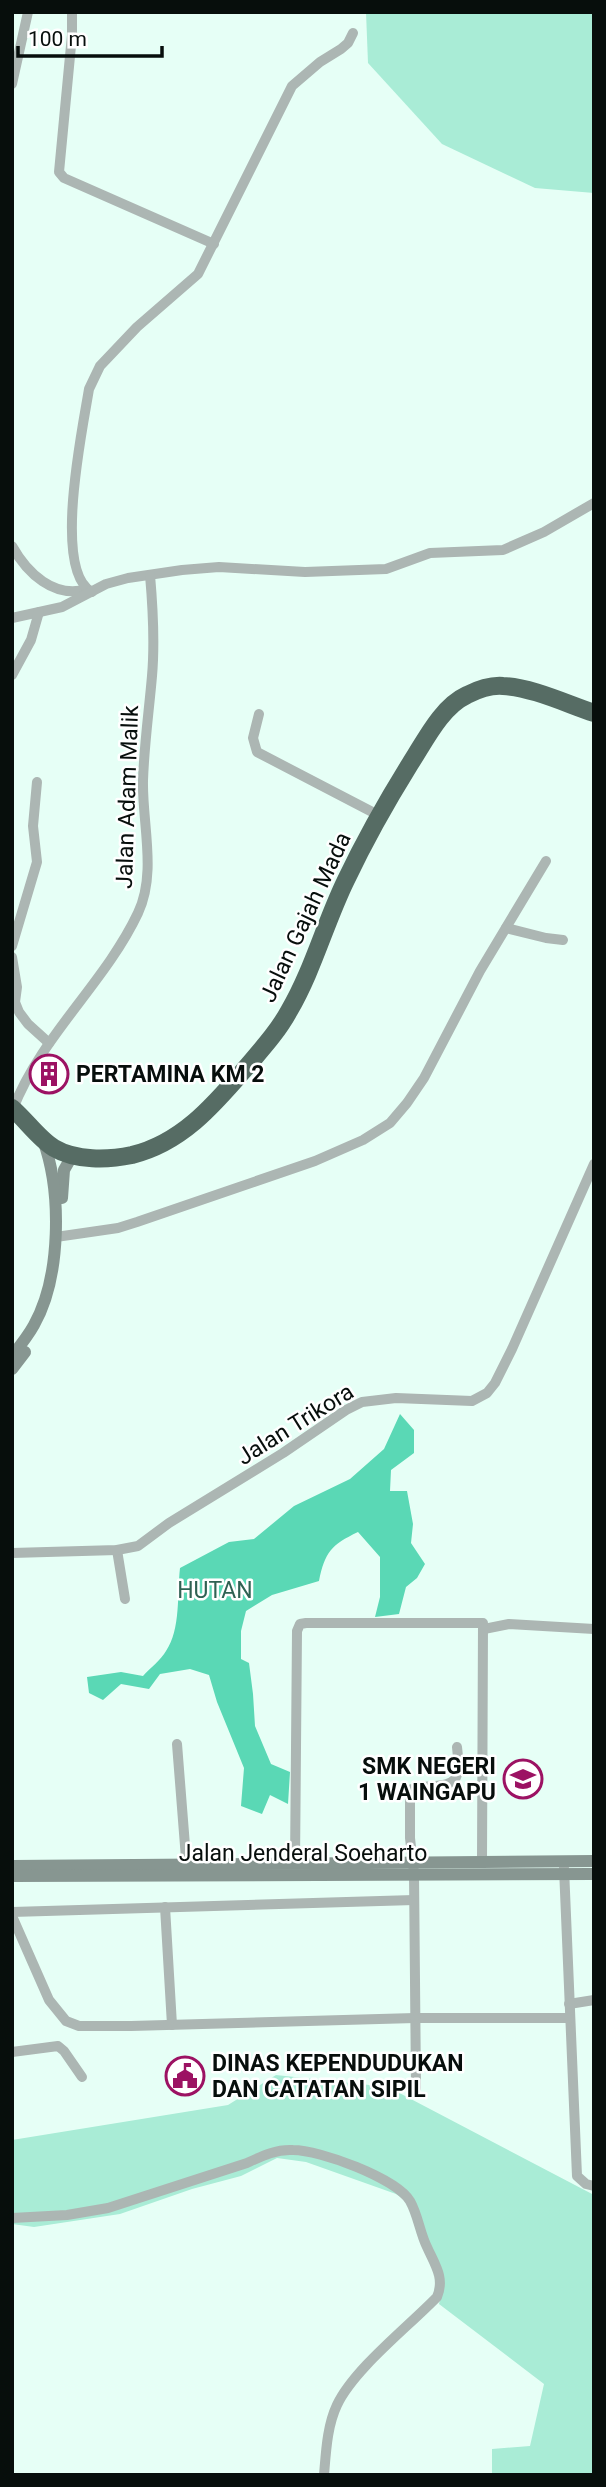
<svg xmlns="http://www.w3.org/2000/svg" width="606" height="2487" font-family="Roboto,sans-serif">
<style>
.green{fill:#a9ecd6}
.forest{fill:#5ad8b5}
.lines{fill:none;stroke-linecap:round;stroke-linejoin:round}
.street{stroke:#acb6b3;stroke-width:10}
.secondary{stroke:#879691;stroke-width:12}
.highway{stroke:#566c64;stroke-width:18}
.labels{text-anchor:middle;stroke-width:5;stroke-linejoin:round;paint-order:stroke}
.street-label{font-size:23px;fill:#070e0c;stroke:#fff}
.poi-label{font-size:23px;font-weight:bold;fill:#070e0c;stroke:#fff;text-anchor:start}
.park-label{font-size:23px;fill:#2f6253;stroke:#fff}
</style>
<rect width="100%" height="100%" fill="#e6fff6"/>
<g class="green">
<path d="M 366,12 L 594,12 L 594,193 L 535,188 L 442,144 L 368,63 Z"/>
<path d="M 276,2075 L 388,2087 L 594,2195 L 594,2475 L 492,2475 L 492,2449 L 530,2446 L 544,2384 L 439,2304 L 444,2282 L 406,2201 L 396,2194 L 306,2162 L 277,2158 L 241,2176 L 192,2189 L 120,2214 L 34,2227 L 12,2224 L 12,2140 L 228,2105 Z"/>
</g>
<path class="forest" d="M 400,1414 L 414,1430 L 414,1453 L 391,1470 L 390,1491 L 407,1491 L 413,1524 L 411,1543 L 425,1564 L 417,1578 L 406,1587 L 399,1614 L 375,1617 L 380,1597 L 380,1557 L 358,1532 C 331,1545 325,1552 319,1581 L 272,1595 L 246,1611 L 241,1631 L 241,1659 L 249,1663 L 253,1694 L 255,1726 L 271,1764 L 290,1772 L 288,1804 L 270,1795 L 262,1814 L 241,1806 L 244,1768 L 217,1702 L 209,1675 L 190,1669 L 160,1674 L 149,1689 L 121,1684 L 103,1700 L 89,1693 L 87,1677 L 121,1672 L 143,1676 C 150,1668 161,1660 166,1651 C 181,1629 177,1594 180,1568 L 229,1542 L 254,1539 L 294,1506 L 350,1479 L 384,1449 Z"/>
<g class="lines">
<g class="street">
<path d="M 72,12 L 72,35 L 59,172 L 64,178 L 214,244"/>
<path d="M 12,84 L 28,12"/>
<path d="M 12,546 C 27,573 54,599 87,589"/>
<path d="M 92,592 C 52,571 83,427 89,389 L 100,366 L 137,327 L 198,274 L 292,86 L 320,62 L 341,49 L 348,43 L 353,33"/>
<path d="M 12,618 L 62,607 L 106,584 L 128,578 L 182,570 L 219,567 L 305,572 L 386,569 L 430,553 L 503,550 L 544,532 L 594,503"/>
<path d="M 12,675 L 31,640 L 39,612"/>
<path d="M 259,714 L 253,738 L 257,752 L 380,816"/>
<path d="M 506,928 L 546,938 L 563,940"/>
<path d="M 12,946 L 37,862 L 33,826 L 37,782"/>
<path d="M 12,957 L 17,987 L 15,1002 L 19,1012 L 28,1024 L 49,1043"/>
<path d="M 13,1109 C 41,1036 105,983 138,913 C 157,873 142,823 143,781 C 144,746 149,711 152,676 C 155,642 153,609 150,575"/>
<path d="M 56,1237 L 118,1228 L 137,1222 L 315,1161 L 363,1140 L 390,1123 L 407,1103 L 424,1078 L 480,971 L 546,861"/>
<path d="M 117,1550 L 125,1599"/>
<path d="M 12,1553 L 117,1550 L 138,1546 L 169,1523 L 283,1453 L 346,1410 L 362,1402 L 396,1398 L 472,1401 L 487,1393 L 495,1383 L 512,1349 L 594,1164"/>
<path d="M 484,1629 L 509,1624 L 594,1629"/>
<path d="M 177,1744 L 187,1871"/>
<path d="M 295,1864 L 297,1631 L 300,1624 L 306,1623 L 483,1623 L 482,1861"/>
<path d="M 564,1868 L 577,2176 L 586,2184 L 594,2186"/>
<path d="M 165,1907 L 172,2025"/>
<path d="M 12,1912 L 414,1900"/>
<path d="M 12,1916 L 49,2000 L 66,2021 L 79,2026 L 131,2026 L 415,2018 L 569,2018"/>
<path d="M 569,2004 L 594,2000"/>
<path d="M 12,2052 L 58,2046 L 64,2051 L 82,2077"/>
<path d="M 416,2088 L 414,1873 L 410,1838 L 410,1790 L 415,1788 C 453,1783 462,1790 457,1747"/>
<path d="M 12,2218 L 67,2215 L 108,2208 L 247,2163 C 262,2156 276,2149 293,2150 C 320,2150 396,2178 410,2201 C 418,2215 420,2233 427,2247 C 435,2265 445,2278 437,2297 C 408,2327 354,2369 337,2405 C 327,2426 326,2452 324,2475"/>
</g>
<g class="secondary">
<path d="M 62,1198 L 64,1170 L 72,1156"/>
<path d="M 12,1356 C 20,1346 28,1336 34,1325 C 61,1277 62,1192 43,1140"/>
<path d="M 12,1369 L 25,1352"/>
<path d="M 12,1866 L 594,1861"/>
<path d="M 12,1876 L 594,1874"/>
</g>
<path class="highway" d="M 12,1108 C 26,1120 39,1139 54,1148 C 76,1161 108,1160 132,1155 C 181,1143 213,1106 244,1070 C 260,1051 277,1033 289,1011 C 313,970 325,923 346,880 C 365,840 387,801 410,764 C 425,741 441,707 467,695 C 477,690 491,685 503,686 C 531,687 567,704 594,713"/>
</g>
<defs>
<symbol id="building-ring" viewBox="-11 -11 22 22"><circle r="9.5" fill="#fff" stroke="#9c1263" stroke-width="1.5"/><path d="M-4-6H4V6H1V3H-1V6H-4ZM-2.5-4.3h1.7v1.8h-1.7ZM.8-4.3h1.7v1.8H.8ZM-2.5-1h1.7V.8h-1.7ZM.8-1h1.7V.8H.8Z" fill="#9c1263"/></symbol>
<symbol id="school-ring" viewBox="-11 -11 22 22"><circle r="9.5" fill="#fff" stroke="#9c1263" stroke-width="1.5"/><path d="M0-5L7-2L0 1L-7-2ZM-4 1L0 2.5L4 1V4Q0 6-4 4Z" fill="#9c1263"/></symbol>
<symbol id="civic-ring" viewBox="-11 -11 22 22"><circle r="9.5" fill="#fff" stroke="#9c1263" stroke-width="1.5"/><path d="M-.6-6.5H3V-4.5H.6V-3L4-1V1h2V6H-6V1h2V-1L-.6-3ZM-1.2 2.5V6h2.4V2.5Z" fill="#9c1263"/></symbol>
</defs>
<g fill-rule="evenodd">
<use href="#building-ring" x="27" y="1052" width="44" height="44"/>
<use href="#school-ring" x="501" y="1757" width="44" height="44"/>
<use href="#civic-ring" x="163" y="2054" width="44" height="44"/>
</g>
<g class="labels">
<g class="street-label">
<text transform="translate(127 797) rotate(-88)" y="8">Jalan Adam Malik</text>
<text transform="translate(305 917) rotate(-65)" y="8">Jalan Gajah Mada</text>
<text transform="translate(295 1424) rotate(-32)" y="8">Jalan Trikora</text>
<text x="303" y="1861">Jalan Jenderal Soeharto</text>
</g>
<g class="poi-label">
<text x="76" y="1082">PERTAMINA KM 2</text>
<text x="496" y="1774" text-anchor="end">SMK NEGERI<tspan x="496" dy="26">1 WAINGAPU</tspan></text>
<text x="212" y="2071">DINAS KEPENDUDUKAN<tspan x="212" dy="26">DAN CATATAN SIPIL</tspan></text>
</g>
<g class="park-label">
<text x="215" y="1598">HUTAN</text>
</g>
</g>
<rect width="606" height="2487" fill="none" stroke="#070e0c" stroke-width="28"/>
<path d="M18 46v10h144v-10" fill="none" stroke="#070e0c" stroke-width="3.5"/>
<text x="28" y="46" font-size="21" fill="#070e0c" stroke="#ffffff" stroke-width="5" paint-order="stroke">100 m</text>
</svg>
